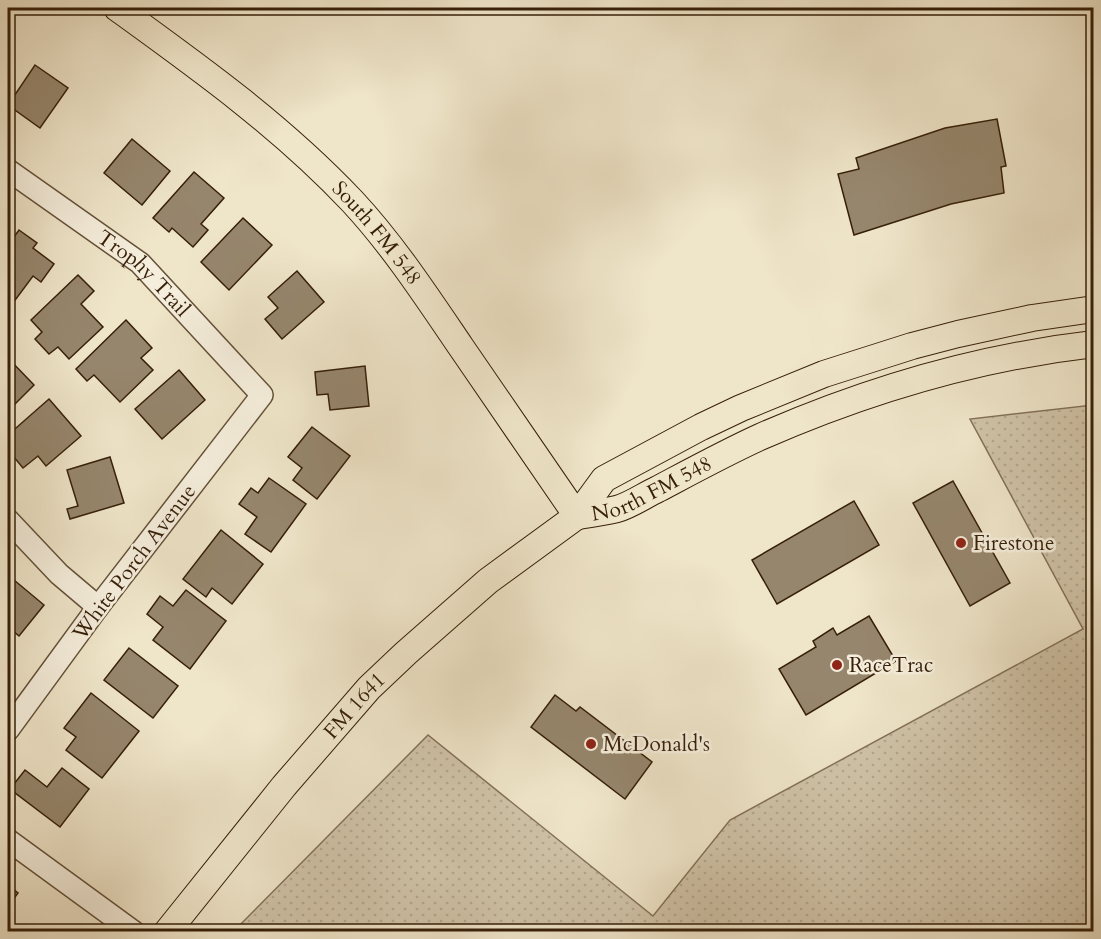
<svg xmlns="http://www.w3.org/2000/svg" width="1101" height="939" font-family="Cardo,serif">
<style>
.green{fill:url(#green-dots);stroke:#837158;stroke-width:1.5}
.building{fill:#96866d;stroke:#361f09;stroke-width:1.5}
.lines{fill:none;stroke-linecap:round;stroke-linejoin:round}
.minor-casing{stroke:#645039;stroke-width:24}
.major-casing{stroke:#361f09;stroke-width:28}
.minor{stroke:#f5eedc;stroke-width:21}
.major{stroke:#efe5c9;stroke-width:26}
.poi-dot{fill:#8f2418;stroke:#f5eedc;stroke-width:2}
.labels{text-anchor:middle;stroke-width:5;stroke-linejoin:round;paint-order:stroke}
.street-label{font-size:21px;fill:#361f09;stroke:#f5eedc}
.poi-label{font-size:21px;fill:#361f09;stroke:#f5eedc;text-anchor:start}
</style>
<defs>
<pattern id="green-dots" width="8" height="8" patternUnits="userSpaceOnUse" patternTransform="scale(1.5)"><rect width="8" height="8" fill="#d0c3a8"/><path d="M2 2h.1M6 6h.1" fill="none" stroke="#b3a78f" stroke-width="1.8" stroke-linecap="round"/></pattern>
</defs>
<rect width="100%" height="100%" fill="#efe5c9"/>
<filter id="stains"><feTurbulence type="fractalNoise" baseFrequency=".00333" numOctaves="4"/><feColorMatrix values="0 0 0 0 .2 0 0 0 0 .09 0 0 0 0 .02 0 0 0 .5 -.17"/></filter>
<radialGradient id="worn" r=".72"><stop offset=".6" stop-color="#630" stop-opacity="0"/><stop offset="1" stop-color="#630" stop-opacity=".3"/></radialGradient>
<path class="green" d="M 1093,405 L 1093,931 L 234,931 L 428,735 L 653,916 L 730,820 L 1083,629 L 970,419 Z"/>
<g class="building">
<path d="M 35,65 L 68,88 L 40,128 L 8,105 Z"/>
<path d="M 997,119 L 1006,166 L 1001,167 L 1004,193 L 951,204 L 854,235 L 838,174 L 859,169 L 856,158 L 945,128 Z"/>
<path d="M 132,139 L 170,171 L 142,205 L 104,173 Z"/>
<path d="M 194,172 L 224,198 L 201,224 L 208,230 L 193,247 L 172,228 L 169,232 L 153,218 Z"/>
<path d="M 243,218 L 272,245 L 229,290 L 201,262 Z"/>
<path d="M 19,230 L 37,243 L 33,248 L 54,264 L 41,282 L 33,276 L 13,303 L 8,299 L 8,245 Z"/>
<path d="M 297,271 L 324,302 L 282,339 L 265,319 L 278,308 L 268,297 Z"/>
<path d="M 78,275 L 94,291 L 81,304 L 103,327 L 69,359 L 58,347 L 49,354 L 35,339 L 42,332 L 31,320 Z"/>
<path d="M 126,320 L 152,348 L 141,358 L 153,370 L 120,402 L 94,375 L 87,381 L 76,369 Z"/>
<path d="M 8,358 L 34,385 L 13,406 L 8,401 Z"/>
<path d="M 365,366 L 369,406 L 330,410 L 328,394 L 317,395 L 315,372 Z"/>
<path d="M 179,370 L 205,400 L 162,439 L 135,409 Z"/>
<path d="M 49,399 L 81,436 L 46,466 L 38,456 L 23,468 L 8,450 L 8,435 Z"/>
<path d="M 312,427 L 350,456 L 317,499 L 293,480 L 302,468 L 288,457 Z"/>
<path d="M 110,457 L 124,503 L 70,519 L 67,509 L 78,506 L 67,470 Z"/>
<path d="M 269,478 L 306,504 L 271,552 L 245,534 L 257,517 L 239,504 L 251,488 L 258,493 Z"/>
<path d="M 953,481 L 1010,583 L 970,606 L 913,503 Z"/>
<path d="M 854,501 L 879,545 L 777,604 L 752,560 Z"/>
<path d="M 221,530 L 263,564 L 232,604 L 212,588 L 206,597 L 183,579 Z"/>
<path d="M 8,575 L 44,605 L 19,636 L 8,627 Z"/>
<path d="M 186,590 L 226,621 L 190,669 L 153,640 L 163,627 L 147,614 L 160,596 L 173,606 Z"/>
<path d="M 869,616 L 896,661 L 806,715 L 779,669 L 816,647 L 813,641 L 833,628 L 837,635 Z"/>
<path d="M 129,648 L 178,686 L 153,718 L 104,680 Z"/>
<path d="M 91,693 L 139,731 L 102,778 L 66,750 L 76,737 L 64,728 Z"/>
<path d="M 555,695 L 576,711 L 580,707 L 652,762 L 625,799 L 531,727 Z"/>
<path d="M 62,768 L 89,789 L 60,827 L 10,789 L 25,770 L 47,787 Z"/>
<path d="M 8,885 L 18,893 L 8,907 Z"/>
</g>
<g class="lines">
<defs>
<g id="minor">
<path id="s1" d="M 8,170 L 140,263 L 262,395 L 98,607 L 8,730"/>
<path d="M 8,520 L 59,574 L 98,607"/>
<path d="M 8,840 L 134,932"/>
</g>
<g id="major">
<path id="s2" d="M 117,8 C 200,68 281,126 352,201 C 393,245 427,297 461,347 C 500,403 538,460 577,516"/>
<path id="s3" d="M 577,516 C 590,514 604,512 617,509 C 631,505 645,495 658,489 C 692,471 725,453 760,437 C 865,391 979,357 1094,344"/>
<path id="s4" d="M 167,932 L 284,786 L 369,688 L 406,653 L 488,581 L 577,516 L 604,479 L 701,427 L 741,408 L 824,374 L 912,346 L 958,334 L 1032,318 L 1094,309"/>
</g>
</defs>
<use href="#minor" class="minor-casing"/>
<use href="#major" class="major-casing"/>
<use href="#minor" class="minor"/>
<use href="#major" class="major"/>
</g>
<g class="poi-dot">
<circle cx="961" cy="543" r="6"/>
<circle cx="837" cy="665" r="6"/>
<circle cx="591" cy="744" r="6"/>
</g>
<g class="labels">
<g class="street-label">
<text dy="7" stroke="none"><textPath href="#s2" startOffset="345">South FM 548</textPath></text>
<text dy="7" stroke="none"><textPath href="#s1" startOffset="171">Trophy Trail</textPath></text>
<text dy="7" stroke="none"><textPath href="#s3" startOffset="80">North FM 548</textPath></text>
<text transform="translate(134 562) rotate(-53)" y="7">White Porch Avenue</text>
<text dy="7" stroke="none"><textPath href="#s4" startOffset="294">FM 1641</textPath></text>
</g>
<g class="poi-label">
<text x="973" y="550">Firestone</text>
<text x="849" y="672">RaceTrac</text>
<text x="603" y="751">McDonald's</text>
</g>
</g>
<rect width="1101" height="939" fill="none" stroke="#efe5c9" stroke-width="30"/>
<rect x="9" y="9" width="1083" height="921" fill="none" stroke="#361f09" stroke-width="3"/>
<rect x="15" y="15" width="1071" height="909" fill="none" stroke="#361f09" stroke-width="1.5"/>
<rect width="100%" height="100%" filter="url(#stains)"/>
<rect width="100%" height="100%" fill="url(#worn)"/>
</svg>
